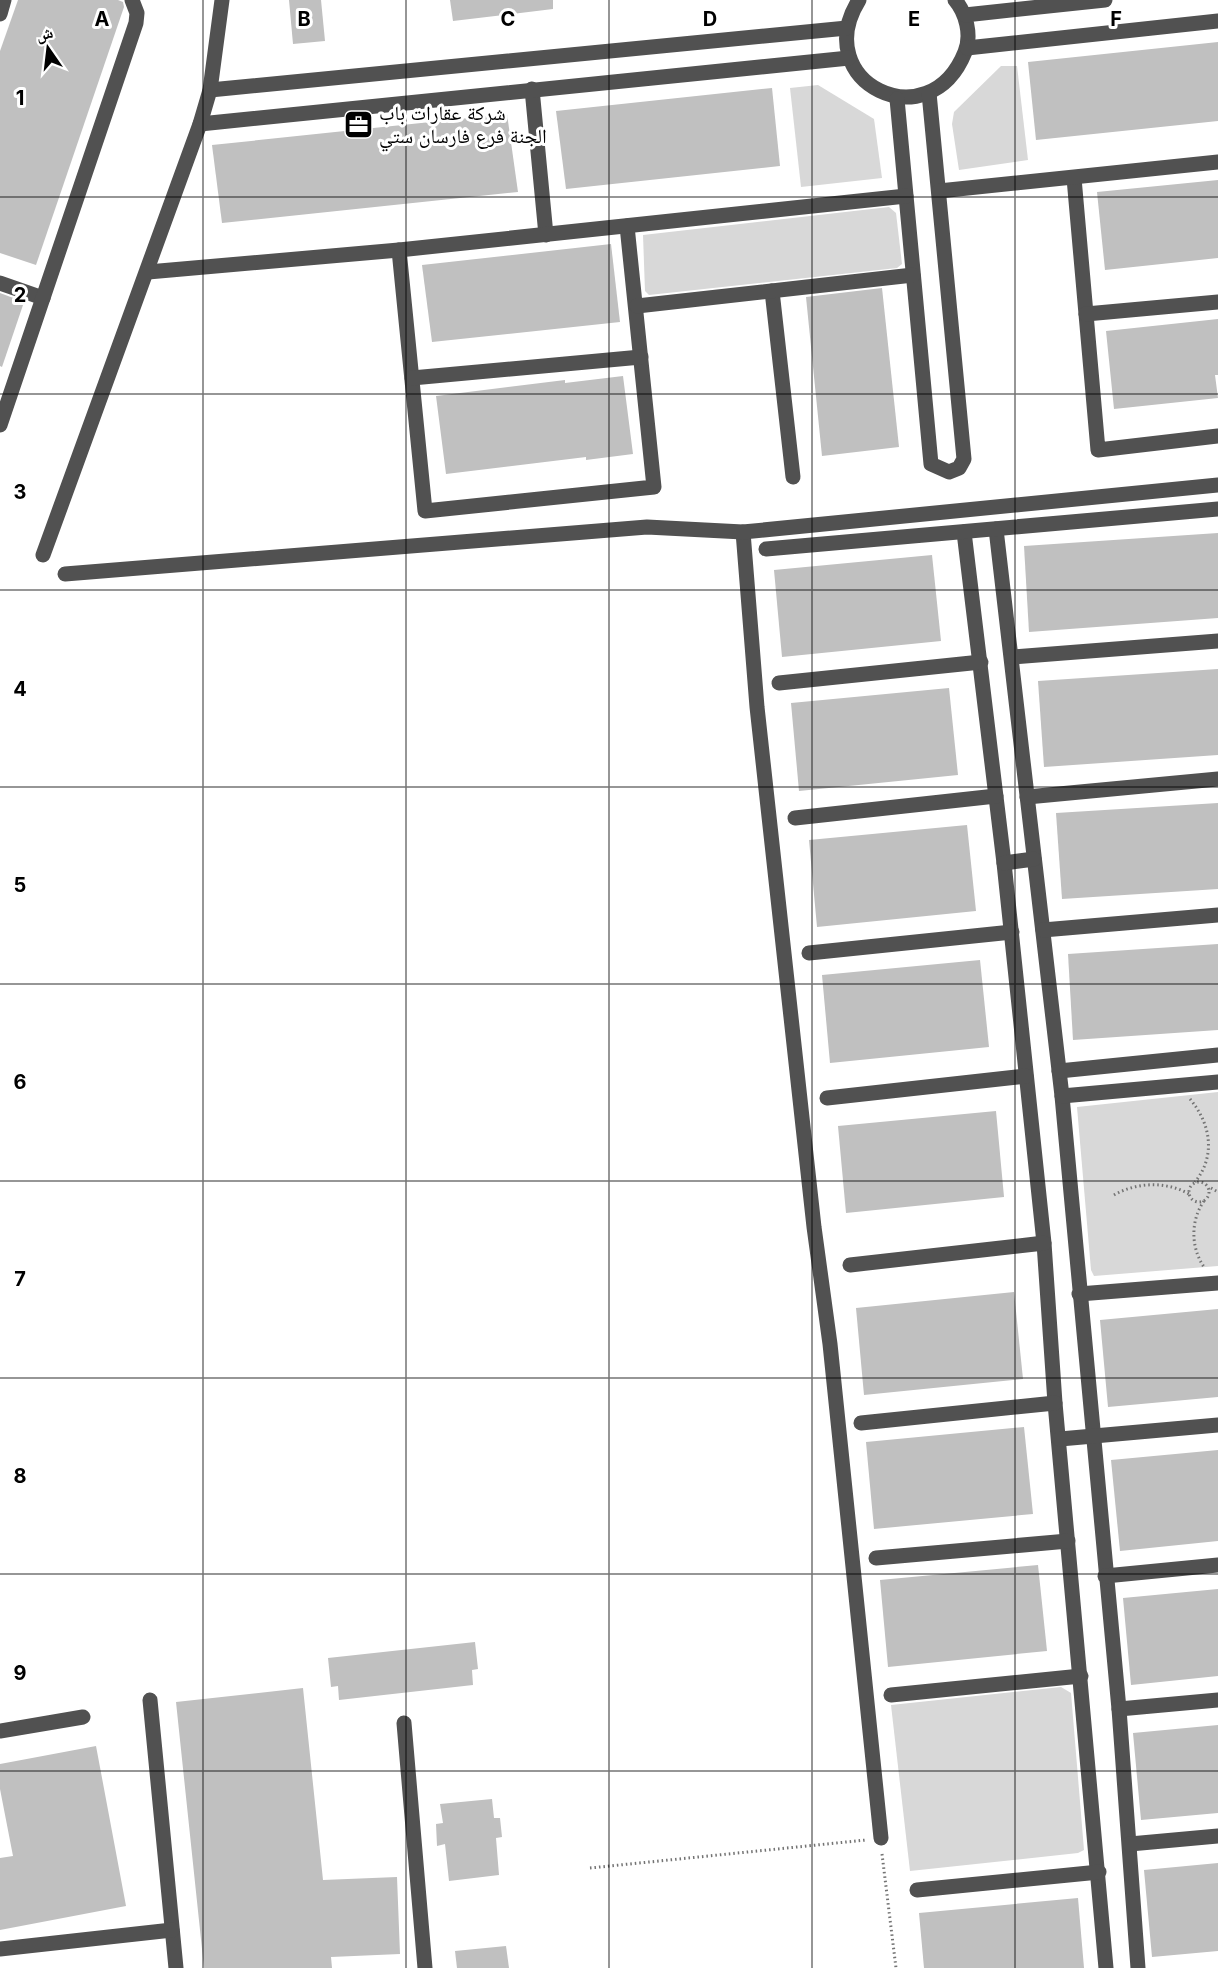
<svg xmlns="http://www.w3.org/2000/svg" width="1218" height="1968" font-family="Inter,'Noto Naskh Arabic',sans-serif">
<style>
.green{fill:#d8d8d8}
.building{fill:#c0c0c0}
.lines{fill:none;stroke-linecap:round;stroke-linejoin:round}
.path{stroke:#737373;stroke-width:3;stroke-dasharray:1.5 3;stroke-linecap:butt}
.minor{stroke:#515151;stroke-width:15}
.grid{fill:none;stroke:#000;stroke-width:1.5;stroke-opacity:0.55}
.labels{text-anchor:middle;stroke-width:6;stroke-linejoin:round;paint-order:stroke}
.poi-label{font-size:20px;fill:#000;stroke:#fff;text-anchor:start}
.grid-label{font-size:20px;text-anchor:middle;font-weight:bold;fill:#000;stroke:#fff;stroke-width:6;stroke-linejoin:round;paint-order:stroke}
</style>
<rect width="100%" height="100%" fill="#fff"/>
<g class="green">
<path d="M 1001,66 L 1017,66 L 1028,160 L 959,170 L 952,124 L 954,112 Z"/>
<path d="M 818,85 L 874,119 L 882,178 L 801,187 L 790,88 Z"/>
<path d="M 889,207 L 896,213 L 902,264 L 897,268 L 649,295 L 645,291 L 643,235 Z"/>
<path d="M 1218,1092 L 1218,1266 L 1094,1276 L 1091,1270 L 1077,1107 Z"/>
<path d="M 1061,1687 L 1071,1693 L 1084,1850 L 1078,1853 L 910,1871 L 891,1705 Z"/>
</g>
<g class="building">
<path d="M 18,0 L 118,0 L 123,2 L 124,7 L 36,265 L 0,253 L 0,51 Z"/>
<path d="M 289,0 L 321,0 L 325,41 L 293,44 Z"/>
<path d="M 450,0 L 553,0 L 553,9 L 453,21 Z"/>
<path d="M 1218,42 L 1218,121 L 1036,140 L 1028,62 Z"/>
<path d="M 772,88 L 780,166 L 566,189 L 556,111 Z"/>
<path d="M 507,114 L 518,192 L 222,223 L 212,145 Z"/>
<path d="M 1218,180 L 1218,258 L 1105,270 L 1097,192 Z"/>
<path d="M 611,244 L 620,322 L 432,342 L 422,265 Z"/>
<path d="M 882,288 L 899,447 L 822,456 L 806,297 Z"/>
<path d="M 0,293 L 24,302 L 2,367 L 0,366 Z"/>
<path d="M 1218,319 L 1218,375 L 1215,375 L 1218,398 L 1114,409 L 1106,331 Z"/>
<path d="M 623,376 L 633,454 L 586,460 L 586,457 L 446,474 L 436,396 L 565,380 L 565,383 Z"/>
<path d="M 1218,533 L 1218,618 L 1029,632 L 1024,546 Z"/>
<path d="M 932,555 L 941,641 L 782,657 L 774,570 Z"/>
<path d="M 1218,669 L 1218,755 L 1044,767 L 1038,681 Z"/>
<path d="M 949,688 L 958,775 L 799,791 L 791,703 Z"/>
<path d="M 1218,803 L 1218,889 L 1062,899 L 1056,813 Z"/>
<path d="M 967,825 L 976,911 L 817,927 L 809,840 Z"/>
<path d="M 1218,944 L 1218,1030 L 1073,1040 L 1068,954 Z"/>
<path d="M 980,960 L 989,1047 L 830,1063 L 822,975 Z"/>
<path d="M 996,1111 L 1004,1197 L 846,1213 L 838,1126 Z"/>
<path d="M 1014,1292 L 1023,1379 L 864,1395 L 856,1308 Z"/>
<path d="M 1218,1309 L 1218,1397 L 1108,1407 L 1100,1320 Z"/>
<path d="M 1024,1427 L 1033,1514 L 874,1529 L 866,1442 Z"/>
<path d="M 1218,1450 L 1218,1541 L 1120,1551 L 1111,1460 Z"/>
<path d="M 1038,1565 L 1047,1651 L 888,1667 L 880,1580 Z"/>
<path d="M 1218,1589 L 1218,1676 L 1131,1685 L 1123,1598 Z"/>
<path d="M 475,1642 L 478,1669 L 472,1670 L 473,1685 L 339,1700 L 338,1686 L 331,1687 L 328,1658 Z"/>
<path d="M 303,1688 L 323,1880 L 397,1877 L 400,1954 L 331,1957 L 332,1968 L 204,1968 L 176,1702 Z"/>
<path d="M 1218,1725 L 1218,1813 L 1141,1820 L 1133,1733 Z"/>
<path d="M 96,1746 L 126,1906 L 0,1930 L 0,1858 L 13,1856 L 0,1789 L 0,1764 Z"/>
<path d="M 492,1799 L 494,1818 L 500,1818 L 502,1837 L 496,1838 L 499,1875 L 449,1881 L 445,1844 L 437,1846 L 436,1824 L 443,1823 L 440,1804 Z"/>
<path d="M 1218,1863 L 1218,1951 L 1152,1957 L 1144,1870 Z"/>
<path d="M 1078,1898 L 1084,1968 L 924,1968 L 919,1913 Z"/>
<path d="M 506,1946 L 509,1968 L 457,1968 L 455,1951 Z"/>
</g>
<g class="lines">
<g class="path">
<path d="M 1190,1099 C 1211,1124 1216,1156 1195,1182"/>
<circle cx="1199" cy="1192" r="10"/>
<path d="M 1211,1188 L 1218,1192"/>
<path d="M 1114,1195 C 1137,1182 1166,1181 1189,1194"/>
<path d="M 1204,1201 C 1190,1221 1191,1248 1204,1267"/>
<path d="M 882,1854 L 896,1968"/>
<path d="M 590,1868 L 866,1840"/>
</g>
<g class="minor">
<path d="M 859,0 C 808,82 929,142 965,52 C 972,35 966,13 955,0"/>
<path d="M 0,14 L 4,0"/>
<path d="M 965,15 L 1105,0"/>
<path d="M 967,48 L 1218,21"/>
<path d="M 532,89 L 546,235"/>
<path d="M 210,90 L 847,28"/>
<path d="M 897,99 L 931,464 L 949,472 L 959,468 L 964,459 L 929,93"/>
<path d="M 200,124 L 849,58"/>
<path d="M 1074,178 L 1098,450 L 1218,436"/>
<path d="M 939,191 L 1218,162"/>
<path d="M 399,250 L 425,511 L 654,487 L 627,226"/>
<path d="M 148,272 L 399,250 L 906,196"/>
<path d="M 0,283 L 43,298"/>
<path d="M 772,291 L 793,477"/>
<path d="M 637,306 L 913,275"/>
<path d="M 1086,314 L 1218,302"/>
<path d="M 412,378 L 641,357"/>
<path d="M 0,425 L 136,23 L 137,13 L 132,0"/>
<path d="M 996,529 L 1062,1096 L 1119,1709 L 1138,1968"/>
<path d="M 743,532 L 757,707 L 814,1227 L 830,1344 L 881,1838"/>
<path d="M 964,532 L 1004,863 L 1044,1243 L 1055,1403 L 1106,1968"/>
<path d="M 766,549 L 1218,509"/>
<path d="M 43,555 L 200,124 L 210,90 L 222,0"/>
<path d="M 65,574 L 647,527 L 743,532 L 1218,485"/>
<path d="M 1012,657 L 1218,641"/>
<path d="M 779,683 L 981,662"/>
<path d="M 1027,797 L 1218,779"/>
<path d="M 795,818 L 996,796"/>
<path d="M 1004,863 L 1034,859"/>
<path d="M 1043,930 L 1218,915"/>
<path d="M 809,953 L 1012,932"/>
<path d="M 1059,1071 L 1218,1055"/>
<path d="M 1062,1096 L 1218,1082"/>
<path d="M 827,1098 L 1026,1076"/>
<path d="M 850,1265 L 1044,1243"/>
<path d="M 1079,1294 L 1218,1283"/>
<path d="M 861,1423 L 1055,1403"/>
<path d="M 1060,1439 L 1218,1425"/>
<path d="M 876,1558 L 1068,1541"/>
<path d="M 1105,1576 L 1218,1565"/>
<path d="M 891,1695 L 1081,1676"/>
<path d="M 150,1700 L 176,1968"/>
<path d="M 1119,1709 L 1218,1700"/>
<path d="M 404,1723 L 425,1968"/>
<path d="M 0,1731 L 83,1717"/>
<path d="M 1130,1844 L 1218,1836"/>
<path d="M 917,1890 L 1099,1872"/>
<path d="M 0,1949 L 172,1930"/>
</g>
</g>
<path class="grid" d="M 203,0 L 203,1968M 406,0 L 406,1968M 609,0 L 609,1968M 812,0 L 812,1968M 1015,0 L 1015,1968M 0,197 L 1218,197M 0,394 L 1218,394M 0,590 L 1218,590M 0,787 L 1218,787M 0,984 L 1218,984M 0,1181 L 1218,1181M 0,1378 L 1218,1378M 0,1574 L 1218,1574M 0,1771 L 1218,1771"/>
<defs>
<symbol id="office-square" viewBox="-11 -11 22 22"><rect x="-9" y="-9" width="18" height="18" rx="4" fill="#000" stroke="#fff"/><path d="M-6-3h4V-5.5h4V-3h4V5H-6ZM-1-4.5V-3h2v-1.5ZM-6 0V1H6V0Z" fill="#fff"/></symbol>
</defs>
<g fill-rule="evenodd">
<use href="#office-square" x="342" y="108" width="33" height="33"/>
</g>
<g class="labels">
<g class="poi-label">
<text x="379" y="120">شرکة عقارات باب<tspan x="379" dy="23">الجنة فرع فارسان ستي</tspan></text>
</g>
</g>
<g class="grid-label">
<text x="102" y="26">A</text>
<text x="304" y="26">B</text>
<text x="508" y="26">C</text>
<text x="710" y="26">D</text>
<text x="914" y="26">E</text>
<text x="1116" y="26">F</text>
<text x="20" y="105">1</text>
<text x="20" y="302">2</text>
<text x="20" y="499">3</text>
<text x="20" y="696">4</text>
<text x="20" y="892">5</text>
<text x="20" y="1089">6</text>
<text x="20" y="1286">7</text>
<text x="20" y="1483">8</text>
<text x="20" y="1680">9</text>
</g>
<g transform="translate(48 48) rotate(346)" stroke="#ffffff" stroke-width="4.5" paint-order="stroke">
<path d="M0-4.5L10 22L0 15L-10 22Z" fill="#000000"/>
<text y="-9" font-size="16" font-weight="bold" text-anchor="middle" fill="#000000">ش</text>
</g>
</svg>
